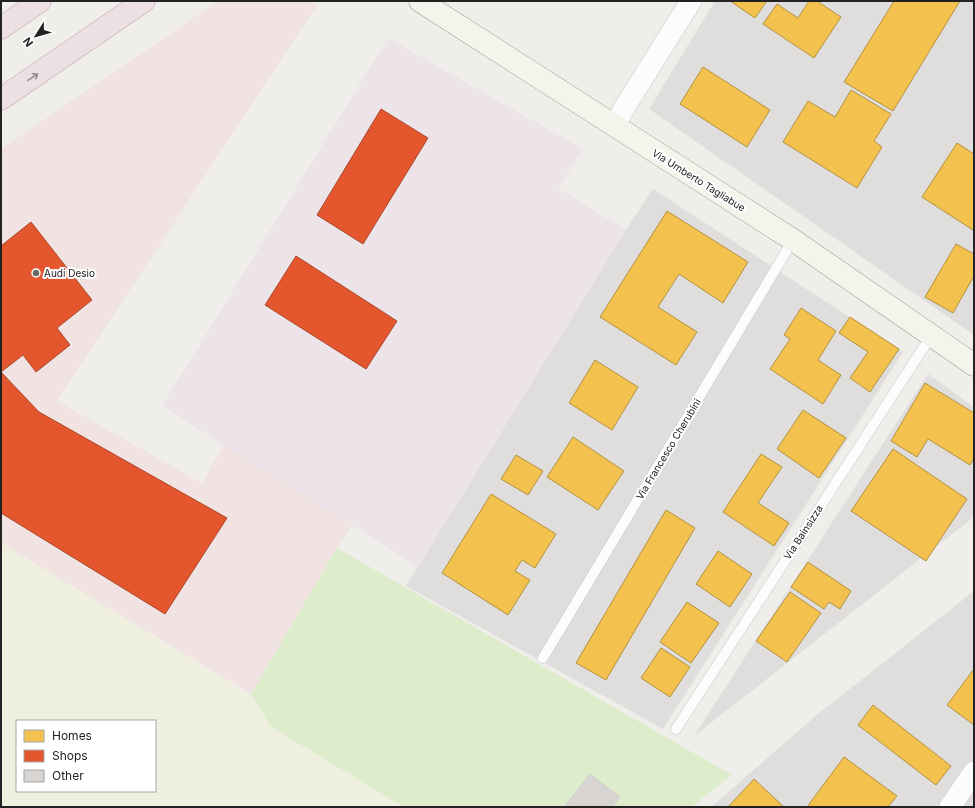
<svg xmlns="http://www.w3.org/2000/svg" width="975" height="808" font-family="Inter,sans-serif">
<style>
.residential{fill:#dfdedc}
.commercial{fill:#f1e3e1}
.industrial{fill:#ede4e9}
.farmland{fill:#efefdf;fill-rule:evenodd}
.grass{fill:#ddeccb}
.homes{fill:#f2c14e;stroke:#b49141}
.shops{fill:#e4572e;stroke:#aa472a}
.building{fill:#d7d4d2;stroke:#d3d0cc}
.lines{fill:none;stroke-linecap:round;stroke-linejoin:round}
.lane-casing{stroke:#c9c8c7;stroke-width:11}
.street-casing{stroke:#c9c8c7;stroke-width:22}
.secondary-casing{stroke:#999a82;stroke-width:23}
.highway-casing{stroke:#c5a2ac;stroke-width:23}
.lane{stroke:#fdfcfc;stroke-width:10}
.street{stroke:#fdfcfc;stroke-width:21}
.secondary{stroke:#f4f4ed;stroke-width:22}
.highway{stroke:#ece0e2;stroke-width:22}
.oneway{stroke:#918a8c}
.poi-dot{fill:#6a6968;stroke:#fff;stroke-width:1.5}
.labels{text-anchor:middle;stroke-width:4;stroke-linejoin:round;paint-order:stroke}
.street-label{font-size:10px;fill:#222;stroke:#fff}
.poi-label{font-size:10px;fill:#222;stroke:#fff;text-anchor:start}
</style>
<rect width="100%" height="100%" fill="#f0eeeb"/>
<g class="residential">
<path d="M 715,1 L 974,1 L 974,335 L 649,109 Z"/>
<path d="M 653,189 L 903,352 L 663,729 L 406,586 L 626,230 Z"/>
<path d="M 928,374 L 974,407 L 974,517 L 694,736 Z"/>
<path d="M 974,591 L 974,807 L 711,807 L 818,714 Z"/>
</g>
<path class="commercial" d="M 218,1 L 313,1 L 318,4 L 57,401 L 202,483 L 224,444 L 352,525 L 337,548 L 251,694 L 1,543 L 1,149 Z"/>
<path class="industrial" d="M 388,38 L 583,149 L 558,188 L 626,230 L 418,567 L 162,406 Z"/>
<path class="farmland" d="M 1,543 L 250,695 L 270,726 L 404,807 L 1,807 ZM 17,721 L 155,721 L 155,791 L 17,791 Z"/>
<path class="grass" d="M 337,548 L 732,775 L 691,807 L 404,807 L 270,726 L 251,694 Z"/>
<g class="homes">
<path d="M 730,1 L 767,1 L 755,18 Z"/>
<path d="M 809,1 L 817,1 L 841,17 L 814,58 L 763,24 L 777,4 L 798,18 Z"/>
<path d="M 894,1 L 960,1 L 893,111 L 844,82 Z"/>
<path d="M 703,67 L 770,110 L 747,147 L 680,104 Z"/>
<path d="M 851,90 L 891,114 L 874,141 L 882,147 L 857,188 L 783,142 L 808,101 L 835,117 Z"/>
<path d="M 957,143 L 974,154 L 974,228 L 973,230 L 922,197 Z"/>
<path d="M 667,211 L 748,262 L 723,303 L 679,274 L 658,307 L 697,332 L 676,365 L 600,317 Z"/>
<path d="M 956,244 L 974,254 L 974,276 L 953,313 L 925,297 Z"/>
<path d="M 801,308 L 836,331 L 818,360 L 841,375 L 823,404 L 770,369 L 790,339 L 784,335 Z"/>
<path d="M 850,317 L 899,349 L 870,392 L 850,378 L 868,352 L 839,333 Z"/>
<path d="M 595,360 L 638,387 L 612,430 L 569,403 Z"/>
<path d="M 925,383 L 974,413 L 974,458 L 970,465 L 928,439 L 917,457 L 891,441 Z"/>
<path d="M 803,410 L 846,438 L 819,478 L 777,449 Z"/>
<path d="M 573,437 L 624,471 L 598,510 L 547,477 Z"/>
<path d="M 893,449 L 967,499 L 926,561 L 851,511 Z"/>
<path d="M 761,454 L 782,467 L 758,503 L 789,523 L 774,546 L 723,512 Z"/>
<path d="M 516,455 L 543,471 L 528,495 L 501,479 Z"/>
<path d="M 491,494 L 556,534 L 535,568 L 522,560 L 515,571 L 530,580 L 508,615 L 442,573 Z"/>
<path d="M 666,510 L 695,528 L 606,680 L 576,663 Z"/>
<path d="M 718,551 L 752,574 L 730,607 L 696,584 Z"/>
<path d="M 808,562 L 851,591 L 840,609 L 829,602 L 824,609 L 791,587 Z"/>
<path d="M 790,592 L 821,613 L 787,662 L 756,641 Z"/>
<path d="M 687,602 L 719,623 L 691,663 L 660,642 Z"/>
<path d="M 661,648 L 690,667 L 670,697 L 641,678 Z"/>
<path d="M 974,669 L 974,725 L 947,705 Z"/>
<path d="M 873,705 L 951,766 L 936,785 L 858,725 Z"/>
<path d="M 844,757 L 897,796 L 888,807 L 807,807 Z"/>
<path d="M 754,779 L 784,807 L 728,807 Z"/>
</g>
<g class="shops">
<path d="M 381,109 L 428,138 L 363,244 L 317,215 Z"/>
<path d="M 31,222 L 92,300 L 57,328 L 70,345 L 36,372 L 23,355 L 1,372 L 1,246 Z"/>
<path d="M 296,256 L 397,321 L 366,369 L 265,305 Z"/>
<path d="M 1,372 L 39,412 L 227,518 L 165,614 L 1,513 Z"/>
</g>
<path class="building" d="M 590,774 L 620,797 L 612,807 L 564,807 Z"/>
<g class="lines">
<defs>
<g id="lane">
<path d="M 543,658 L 793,240"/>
<path d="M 676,729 L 931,336"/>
</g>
<g id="street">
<path d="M 615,125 L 626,105 L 691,1"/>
<path d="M 950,807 L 974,772"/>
</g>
<path id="secondary" d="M 420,1 L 793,240 L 974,365"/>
<g id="highway">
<path d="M 1,28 L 40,1"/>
<path d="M 1,99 L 144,1"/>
</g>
</defs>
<use href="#lane" class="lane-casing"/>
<use href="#street" class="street-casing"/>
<use href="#secondary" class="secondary-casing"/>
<use href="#highway" class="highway-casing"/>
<use href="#lane" class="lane"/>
<use href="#street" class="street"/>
<use href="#secondary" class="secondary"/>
<use href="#highway" class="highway"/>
</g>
<defs><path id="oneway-shaft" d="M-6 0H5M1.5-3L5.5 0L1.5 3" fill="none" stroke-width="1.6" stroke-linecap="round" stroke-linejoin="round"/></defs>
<use class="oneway" href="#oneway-shaft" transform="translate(33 77) rotate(-34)"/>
<circle class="poi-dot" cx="36" cy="273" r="4"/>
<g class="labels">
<g class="street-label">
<text transform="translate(699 180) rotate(32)" y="4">Via Umberto Tagliabue</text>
<text transform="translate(668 449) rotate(-59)" y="4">Via Francesco Cherubini</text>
<text transform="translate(803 532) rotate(-57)" y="4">Via Bainsizza</text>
</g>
<g class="poi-label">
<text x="44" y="277">Audi Desio</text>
</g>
</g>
<rect width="975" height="808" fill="none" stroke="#222222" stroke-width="4"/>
<rect x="16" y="720" width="140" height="72" fill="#ffffff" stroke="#a7a7a7"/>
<rect x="24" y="730" width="20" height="12" fill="#f2c14e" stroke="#a7a7a7"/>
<text x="52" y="740" font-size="12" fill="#222222">Homes</text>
<rect x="24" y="750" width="20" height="12" fill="#e4572e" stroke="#a7a7a7"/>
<text x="52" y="760" font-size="12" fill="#222222">Shops</text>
<rect x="24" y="770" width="20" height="12" fill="#d7d4d2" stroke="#a7a7a7"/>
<text x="52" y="780" font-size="12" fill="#222222">Other</text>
<g transform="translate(36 36) rotate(233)" stroke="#ffffff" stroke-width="3" paint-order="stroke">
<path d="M0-3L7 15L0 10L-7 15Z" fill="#222222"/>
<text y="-6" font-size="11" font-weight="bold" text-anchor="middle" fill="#222222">N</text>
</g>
</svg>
